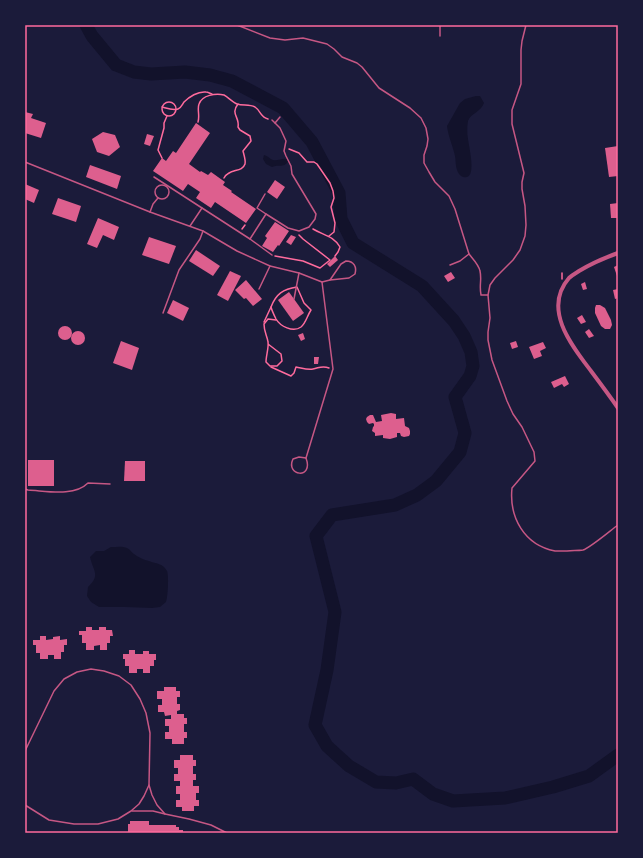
<svg xmlns="http://www.w3.org/2000/svg" width="643" height="858" font-family="'Open Sans',sans-serif">
<style>
.water{fill:#12122b}
.lines{fill:none;stroke-linecap:round;stroke-linejoin:round}
.river{stroke:#12122b;stroke-width:13}
.building{fill:#dd5f8e}
.path{stroke:#ff6b9d;stroke-width:1.5}
.service{stroke:#c65784;stroke-width:1.5}
.tertiary{stroke:#c65784;stroke-width:4}
.neatline{fill:none;stroke:#ff6b9d;stroke-width:1.5}
</style>
<rect width="100%" height="100%" fill="#1b1b3a"/>
<g class="water">
<path d="M 476,96 L 480,96 L 484,103 C 481,112 471,113 468,121 C 467,127 467,133 468,139 C 469,147 476,175 467,177 C 463,178 461,176 459,174 C 455,168 456,161 455,156 C 453,146 448,136 447,126 L 460,103 L 465,99 Z"/>
<path d="M 264,155 C 268,156 270,159 273,160 C 278,161 282,158 287,159 L 288,162 C 283,168 279,164 272,167 L 266,164 L 263,159 Z"/>
<path d="M 111,547 C 116,547 123,546 127,548 C 130,549 132,553 134,554 C 138,557 144,560 149,561 C 156,564 163,563 167,571 C 169,575 168,597 166,602 L 160,607 L 152,608 L 125,607 L 99,607 L 91,602 L 87,596 L 88,587 C 101,575 93,571 90,557 L 96,551 L 104,551 Z"/>
</g>
<g class="lines">
<path class="river" d="M 86,25 L 92,36 L 116,65 L 134,72 L 151,74 L 185,72 L 210,75 L 232,81 L 283,108 L 312,142 L 339,193 L 341,219 L 353,243 L 422,286 L 454,321 L 464,336 L 471,352 L 473,366 L 470,376 L 455,397 L 465,433 L 460,452 L 436,481 L 417,495 L 395,505 L 332,515 L 316,536 L 335,612 L 327,670 L 315,725 L 327,746 L 349,766 L 376,782 L 396,783 L 413,779 L 433,794 L 453,801 L 505,798 L 553,787 L 589,776 L 618,755"/>
</g>
<g class="building">
<path d="M 25,112 L 33,114 L 31,118 L 46,123 L 41,138 L 25,133 L 25,125 L 26,120 L 25,120 Z"/>
<path d="M 196,123 L 210,133 L 189,164 L 200,172 L 201,171 L 208,175 L 211,172 L 225,182 L 223,185 L 232,191 L 231,192 L 256,209 L 246,223 L 215,202 L 211,208 L 196,198 L 200,192 L 188,184 L 183,191 L 153,171 L 162,158 L 166,161 L 173,151 L 176,153 Z"/>
<path d="M 103,132 L 115,135 L 120,147 L 109,156 L 97,152 L 92,139 Z"/>
<path d="M 147,134 L 154,136 L 150,146 L 144,144 Z"/>
<path d="M 618,146 L 618,176 L 609,177 L 605,148 Z"/>
<path d="M 90,165 L 121,176 L 117,189 L 86,177 Z"/>
<path d="M 275,180 L 285,187 L 277,199 L 267,192 Z"/>
<path d="M 25,184 L 39,190 L 34,203 L 25,199 Z"/>
<path d="M 58,198 L 81,206 L 76,222 L 52,214 Z"/>
<path d="M 618,203 L 618,218 L 611,218 L 610,204 Z"/>
<path d="M 98,218 L 119,227 L 114,240 L 103,235 L 97,248 L 87,244 Z"/>
<path d="M 275,222 L 289,231 L 279,246 L 278,245 L 273,252 L 262,246 L 267,238 L 265,236 Z"/>
<path d="M 291,235 L 296,237 L 291,245 L 286,242 Z"/>
<path d="M 149,237 L 176,246 L 169,264 L 142,255 Z"/>
<path d="M 196,250 L 220,266 L 213,276 L 189,261 Z"/>
<path d="M 335,256 L 338,260 L 330,267 L 327,264 Z"/>
<path d="M 618,265 L 618,279 L 614,267 Z"/>
<path d="M 230,271 L 241,276 L 228,301 L 217,295 Z"/>
<path d="M 451,272 L 455,278 L 448,282 L 444,276 Z"/>
<path d="M 246,280 L 262,299 L 253,306 L 246,298 L 244,299 L 235,290 Z"/>
<path d="M 585,282 L 587,289 L 583,290 L 581,284 Z"/>
<path d="M 618,289 L 618,298 L 615,299 L 613,290 Z"/>
<path d="M 289,292 L 304,313 L 293,321 L 278,300 Z"/>
<path d="M 173,300 L 189,308 L 183,321 L 167,313 Z"/>
<path d="M 596,305 L 600,305 L 605,308 L 611,320 L 612,325 L 610,329 L 605,329 L 601,326 L 595,313 L 595,308 Z"/>
<path d="M 582,315 L 586,322 L 581,324 L 577,318 Z"/>
<circle cx="65" cy="333" r="7"/>
<path d="M 589,329 L 594,336 L 589,338 L 585,332 Z"/>
<circle cx="78" cy="338" r="7"/>
<path d="M 303,333 L 305,339 L 301,341 L 298,335 Z"/>
<path d="M 121,341 L 139,348 L 132,370 L 113,363 Z"/>
<path d="M 516,341 L 518,347 L 512,349 L 510,343 Z"/>
<path d="M 543,342 L 546,348 L 540,351 L 542,356 L 534,359 L 529,347 Z"/>
<path d="M 314,357 L 319,357 L 318,364 L 314,364 Z"/>
<path d="M 565,376 L 569,384 L 564,387 L 562,384 L 554,388 L 551,382 Z"/>
<path d="M 391,413 L 396,414 L 396,419 L 404,418 L 405,426 L 409,428 L 410,431 L 410,434 L 409,436 L 404,437 L 401,436 L 400,433 L 397,433 L 397,437 L 390,439 L 383,438 L 383,435 L 375,436 L 375,433 L 372,431 L 373,427 L 374,426 L 374,424 L 373,423 L 369,424 L 367,422 L 366,419 L 367,417 L 370,415 L 373,415 L 376,422 L 382,421 L 381,415 Z"/>
<rect x="28" y="460" width="26" height="26"/>
<path d="M 125,461 L 145,461 L 145,481 L 124,481 Z"/>
<path d="M 86,627 L 92,627 L 92,630 L 99,630 L 99,627 L 106,627 L 106,630 L 112,630 L 113,636 L 110,636 L 110,643 L 107,643 L 107,650 L 100,650 L 100,645 L 94,646 L 94,650 L 86,650 L 86,643 L 82,643 L 82,635 L 79,635 L 79,631 L 86,631 Z"/>
<path d="M 40,636 L 46,636 L 46,640 L 53,639 L 53,637 L 60,636 L 60,640 L 67,639 L 67,645 L 64,645 L 64,652 L 61,652 L 61,659 L 54,659 L 54,655 L 48,655 L 48,659 L 40,659 L 40,653 L 36,653 L 36,645 L 33,645 L 33,640 L 40,640 Z"/>
<path d="M 129,650 L 135,650 L 135,654 L 143,654 L 143,651 L 149,651 L 149,654 L 156,654 L 156,660 L 154,660 L 154,666 L 150,666 L 150,673 L 143,673 L 143,669 L 137,669 L 137,673 L 129,673 L 129,666 L 125,666 L 125,659 L 123,659 L 123,654 L 129,654 Z"/>
<path d="M 164,687 L 176,687 L 176,691 L 180,691 L 180,697 L 177,697 L 177,704 L 180,704 L 180,710 L 177,711 L 177,714 L 184,714 L 184,718 L 187,718 L 187,724 L 184,724 L 184,732 L 187,732 L 187,738 L 184,738 L 184,744 L 172,744 L 172,739 L 165,739 L 165,732 L 169,732 L 169,726 L 165,726 L 165,719 L 171,719 L 171,715 L 165,716 L 164,712 L 158,712 L 158,705 L 162,705 L 162,699 L 157,699 L 157,691 L 164,691 Z"/>
<path d="M 180,755 L 193,755 L 193,760 L 196,760 L 196,766 L 193,766 L 193,774 L 196,774 L 196,780 L 193,780 L 193,786 L 199,786 L 199,793 L 196,793 L 196,800 L 199,800 L 199,806 L 194,806 L 194,811 L 182,811 L 182,807 L 176,807 L 176,800 L 180,800 L 180,794 L 176,794 L 176,786 L 180,786 L 180,781 L 174,781 L 174,774 L 178,774 L 178,768 L 174,768 L 174,760 L 180,760 Z"/>
<path d="M 130,821 L 149,821 L 149,825 L 176,825 L 176,827 L 179,827 L 179,830 L 183,830 L 183,833 L 128,833 L 128,824 L 130,824 Z"/>
</g>
<g class="lines">
<g class="path">
<circle cx="169" cy="109" r="7"/>
<path d="M 162,107 C 166,108 173,111 178,109 C 181,108 182,105 184,102 C 189,97 198,91 206,92 C 208,92 211,94 212,94"/>
<path d="M 198,122 C 200,116 197,109 199,104 C 202,95 216,93 224,95 C 228,97 232,102 237,104 C 243,106 249,104 255,107 C 261,111 260,117 268,119"/>
<path d="M 289,149 L 299,153 L 307,162 L 314,162 L 317,164 L 330,183 L 333,191 L 334,198 L 331,207 L 335,223 L 334,232 L 329,236"/>
<path d="M 162,158 L 158,150 L 164,128 L 164,123 L 167,116"/>
<path d="M 224,178 C 229,168 242,173 245,164 C 246,161 244,155 243,151 L 251,141 L 250,136 L 240,130 L 238,127 C 240,117 230,114 238,104"/>
<path d="M 242,229 L 245,225"/>
<path d="M 313,229 C 323,235 334,236 340,247 L 338,252 L 335,256"/>
<path d="M 275,256 L 303,261 L 320,268 L 330,260 L 303,239 L 299,235"/>
<path d="M 562,273 L 562,279"/>
<path d="M 297,287 L 304,303 L 311,310 C 307,316 306,323 301,327 C 293,333 280,326 276,319 C 274,315 272,311 271,307 C 276,294 283,289 297,287 Z"/>
<path d="M 264,322 L 271,307"/>
<path d="M 268,344 L 281,354 L 282,361 L 277,366 L 270,366 L 266,362 C 266,356 269,347 268,342 C 267,335 264,332 264,324 L 268,319 L 276,320"/>
<path d="M 271,367 L 291,376 L 294,373 L 296,367 C 302,368 307,370 313,369 C 319,368 322,365 329,368"/>
</g>
<g class="service">
<path d="M 237,25 L 270,38 L 285,40 L 303,38 L 327,44 L 334,49 L 342,57 L 357,63 L 362,67 L 379,88 L 410,108 L 421,118 L 426,128 L 428,139 L 427,146 L 424,155 L 424,163 L 429,172 L 435,182 L 449,196 L 455,209 L 469,254 C 473,259 479,265 480,271 C 482,280 479,285 481,295 L 488,295"/>
<path d="M 440,25 L 440,36"/>
<path d="M 526,25 L 522,41 L 521,50 L 521,84 L 512,110 L 512,124 L 524,173 L 522,182 L 522,189 L 525,206 L 526,225 L 525,236 L 520,250 L 513,260 L 495,278 L 490,285 L 488,295 L 490,318 L 488,332 L 488,340 L 492,360 L 507,401 L 513,414 L 522,427 L 534,452 L 535,461 L 512,488 C 509,517 524,545 555,551 C 559,551 563,551 567,551 C 572,550 577,551 583,550 C 590,548 611,530 618,525"/>
<path d="M 275,123 L 280,117"/>
<path d="M 25,162 L 150,212 L 203,231 L 237,251 L 270,266 L 299,273 L 322,282 L 333,369 L 306,458"/>
<path d="M 154,177 L 250,239 L 272,255"/>
<circle cx="162" cy="192" r="7"/>
<path d="M 265,194 L 257,208 L 266,214"/>
<path d="M 150,212 L 153,204 L 158,198"/>
<path d="M 190,226 L 202,208"/>
<path d="M 250,239 L 266,214 L 288,228 L 299,231 L 309,227 L 315,219 L 316,214 L 292,174 L 291,166 L 286,156 L 284,151 L 286,141 L 280,128 L 272,120"/>
<path d="M 346,261 C 354,261 357,267 355,274 L 349,278 L 330,280 L 341,264 Z"/>
<path d="M 450,265 L 460,261 L 469,254"/>
<path d="M 322,282 L 330,280"/>
<path d="M 259,289 L 270,266"/>
<path d="M 294,299 L 299,273"/>
<path d="M 163,313 L 179,270 L 200,239 L 203,231"/>
<path d="M 299,457 L 306,458 C 314,480 285,476 293,459 Z"/>
<path d="M 25,489 L 28,490 C 47,491 74,497 88,483 L 110,484"/>
<path d="M 25,751 L 54,691 L 64,679 L 77,672 L 91,669 L 104,671 L 119,676 L 131,685 L 140,699 L 146,713 L 150,733 L 149,785 L 152,795 L 157,805 L 165,814 L 189,819 L 211,825 L 227,833"/>
<path d="M 25,805 L 49,820 L 74,824 L 98,824 L 118,819 L 131,811 L 139,804 L 144,796 L 149,785"/>
<path d="M 132,811 L 153,811 L 165,814"/>
</g>
<path class="tertiary" d="M 618,253 C 604,258 592,263 579,271 C 576,273 572,275 569,278 C 542,309 572,346 591,371 C 600,383 609,395 618,408"/>
</g>
<rect width="643" height="858" fill="none" stroke="#1b1b3a" stroke-width="52"/>
<rect x="26" y="26" width="591" height="806" class="neatline"/>
</svg>
